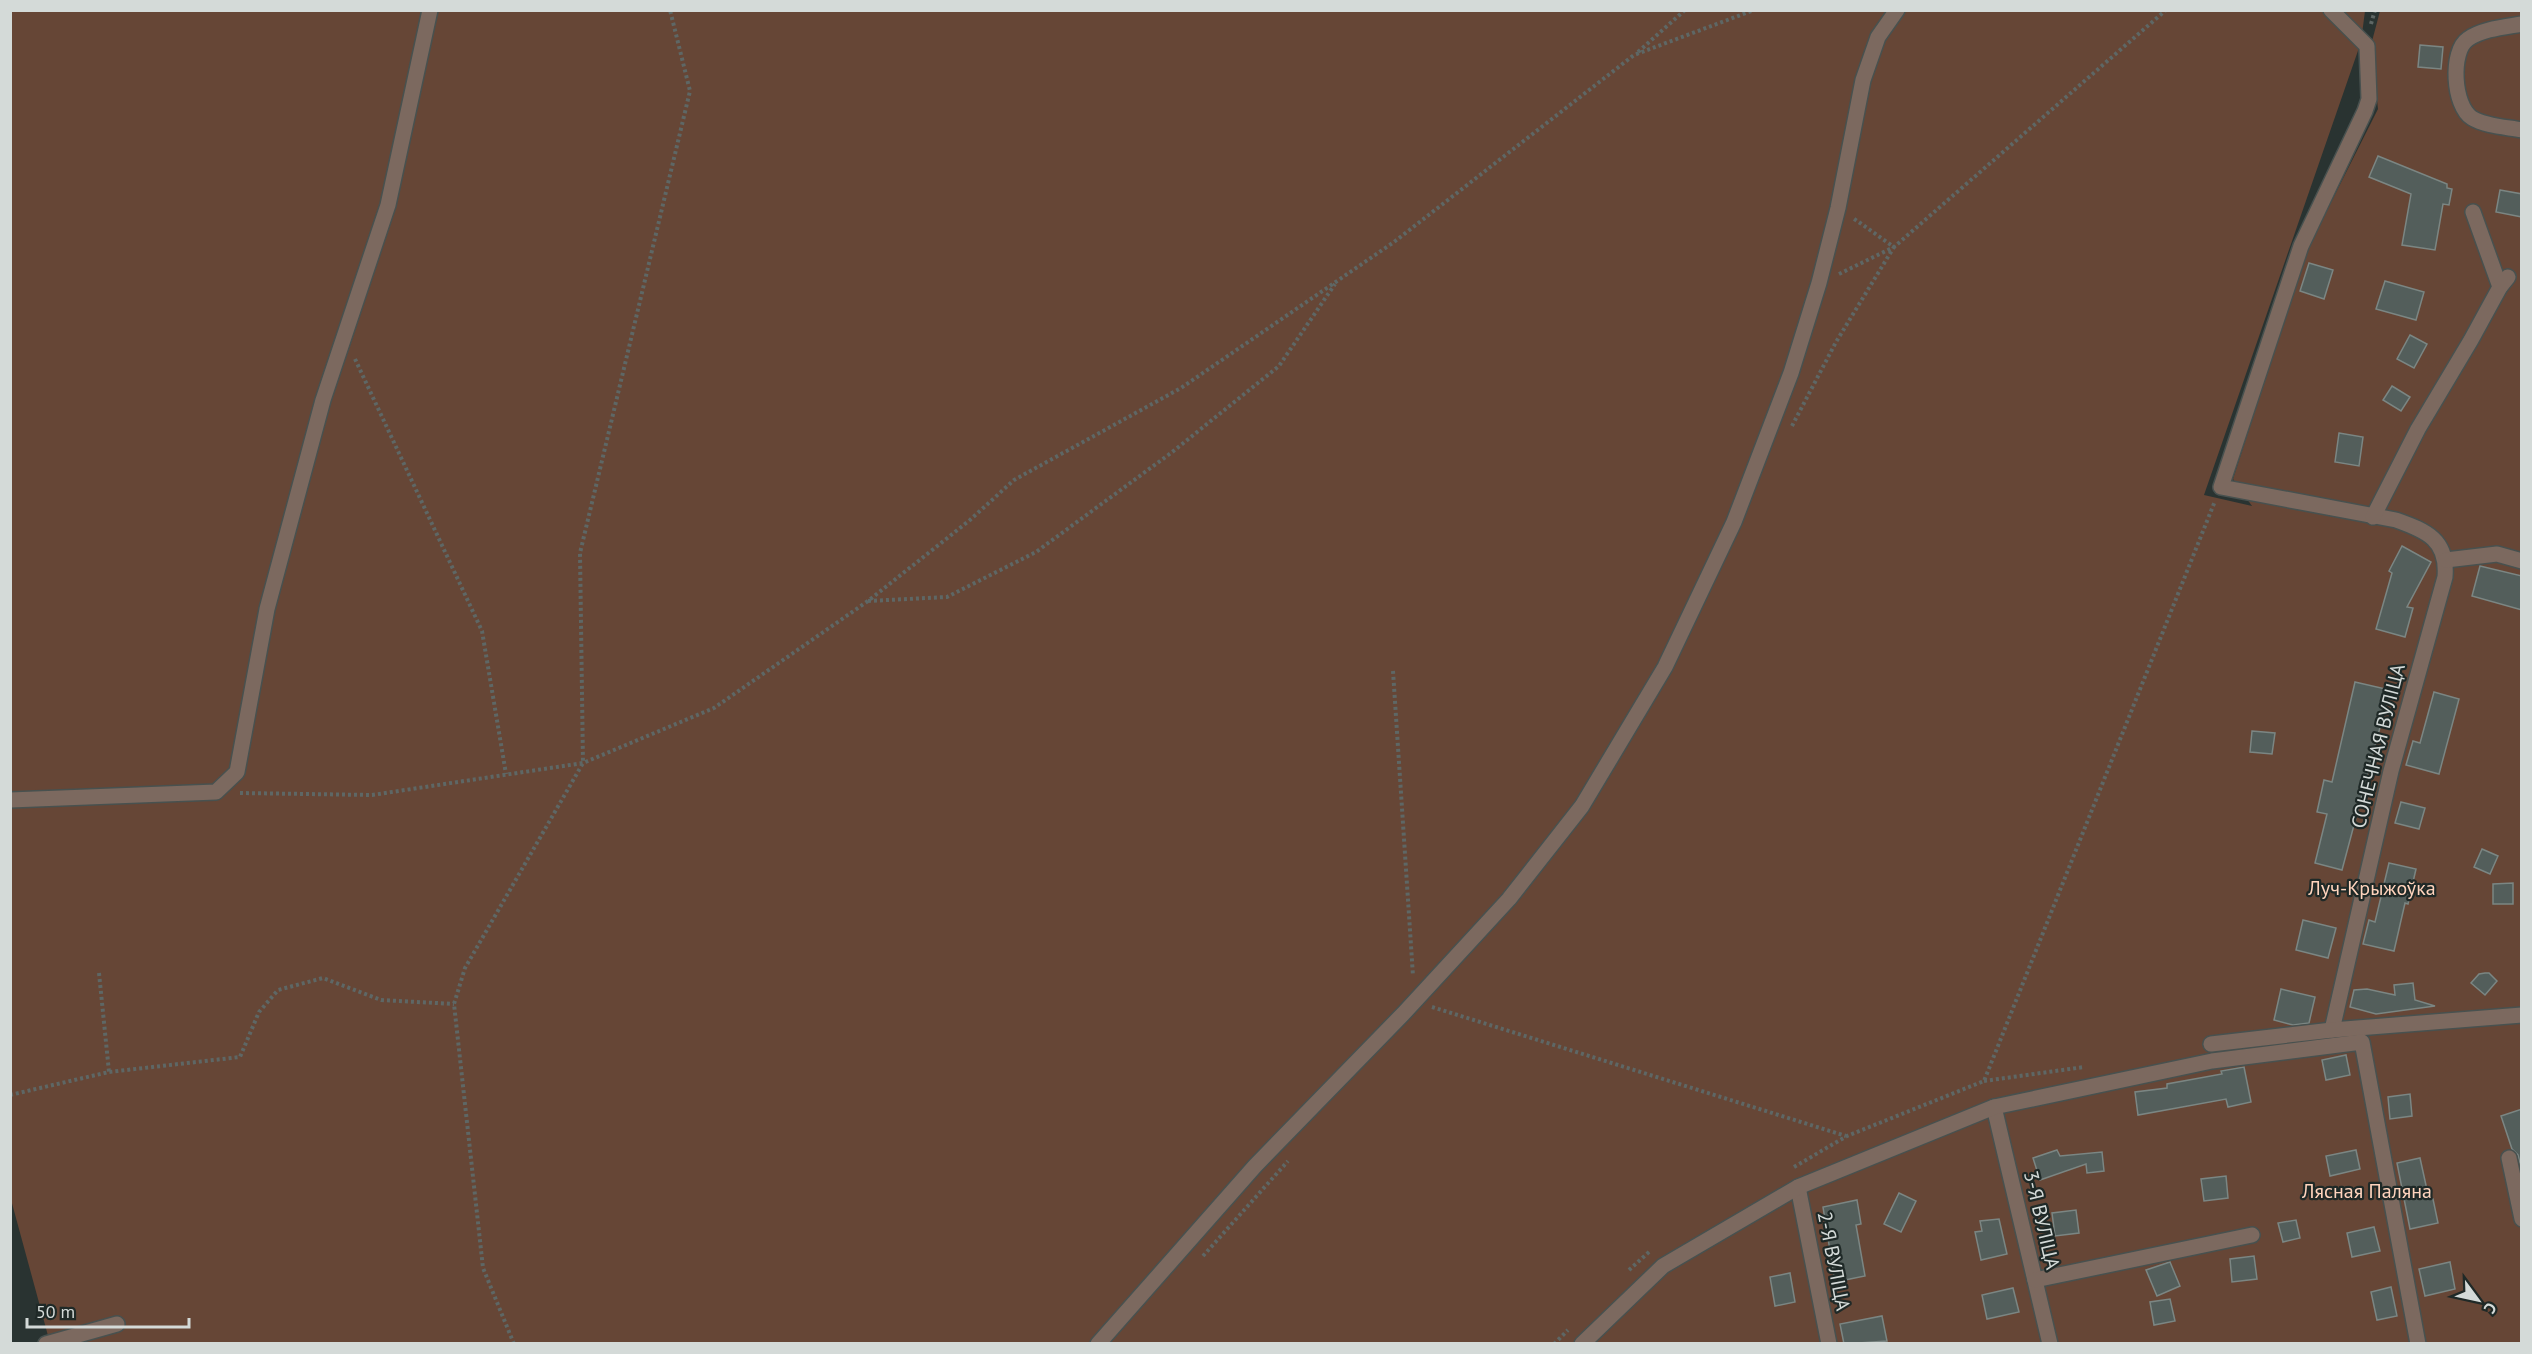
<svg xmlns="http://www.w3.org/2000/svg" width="2532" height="1354" font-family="'PT Sans',sans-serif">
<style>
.green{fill:#664636}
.building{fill:#535e5b;stroke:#7b8683;stroke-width:1.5}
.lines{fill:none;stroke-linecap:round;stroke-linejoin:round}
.minor-casing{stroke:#48514f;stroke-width:18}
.path{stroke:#5e6765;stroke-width:4;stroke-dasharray:3 3;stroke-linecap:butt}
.minor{stroke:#7c695f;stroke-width:15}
.labels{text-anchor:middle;stroke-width:4.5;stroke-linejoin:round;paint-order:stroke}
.street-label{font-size:20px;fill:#d4dad8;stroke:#1f2927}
.park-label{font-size:20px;fill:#ffd4bd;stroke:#1f2927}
</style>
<rect width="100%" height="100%" fill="#293331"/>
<path class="green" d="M 10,11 L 2365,11 L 2361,42 L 2204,495 L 2252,506 L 2233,479 L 2306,252 L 2378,109 L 2371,45 L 2380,11 L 2521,11 L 2521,1343 L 50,1343 L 10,1196 Z"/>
<g class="building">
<path d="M 2420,45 L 2443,47 L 2441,69 L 2418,67 Z"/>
<path d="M 2378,156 L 2447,184 L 2447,188 L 2452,189 L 2449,205 L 2443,204 L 2435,250 L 2402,245 L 2411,194 L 2369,177 Z"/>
<path d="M 2500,190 L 2522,194 L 2522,217 L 2496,212 Z"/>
<path d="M 2309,263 L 2333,270 L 2324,299 L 2300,291 Z"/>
<path d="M 2385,281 L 2424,292 L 2416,320 L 2376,309 Z"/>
<path d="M 2410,335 L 2427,344 L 2414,368 L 2397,359 Z"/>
<path d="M 2392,386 L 2410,397 L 2401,411 L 2383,400 Z"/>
<path d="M 2339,433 L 2363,437 L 2359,466 L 2335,462 Z"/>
<path d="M 2402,546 L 2431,562 L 2407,607 L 2413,608 L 2405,637 L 2376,629 L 2392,573 L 2389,571 Z"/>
<path d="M 2480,566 L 2522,576 L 2522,610 L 2472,596 Z"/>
<path d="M 2355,682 L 2390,690 L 2342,870 L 2315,863 L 2327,814 L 2317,812 L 2324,780 L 2332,782 Z"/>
<path d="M 2434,692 L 2459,699 L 2439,774 L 2406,765 L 2413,741 L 2420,743 Z"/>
<path d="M 2252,731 L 2275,733 L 2272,754 L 2250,752 Z"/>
<path d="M 2401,802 L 2425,808 L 2419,829 L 2395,823 Z"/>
<path d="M 2482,849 L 2498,856 L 2490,874 L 2474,867 Z"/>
<path d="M 2389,863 L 2416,869 L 2408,904 L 2405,903 L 2394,951 L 2363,944 L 2369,920 L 2375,922 Z"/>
<path d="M 2513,883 L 2513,904 L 2493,904 L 2493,884 Z"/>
<path d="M 2303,920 L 2336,928 L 2328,958 L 2296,950 Z"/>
<path d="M 2485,973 L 2489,973 L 2497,981 L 2485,995 L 2471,983 L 2479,974 Z"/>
<path d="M 2413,983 L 2415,1000 L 2435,1006 L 2376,1014 L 2350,1007 L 2354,990 L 2367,989 L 2395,995 L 2394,985 Z"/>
<path d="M 2281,989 L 2315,997 L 2309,1023 L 2293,1025 L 2274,1020 Z"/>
<path d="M 2346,1055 L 2350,1075 L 2326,1080 L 2322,1060 Z"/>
<path d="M 2244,1067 L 2251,1102 L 2228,1107 L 2226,1099 L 2138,1115 L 2135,1092 L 2167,1088 L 2167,1084 L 2222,1074 L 2221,1071 Z"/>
<path d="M 2410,1094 L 2412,1116 L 2390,1119 L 2388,1097 Z"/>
<path d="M 2522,1109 L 2522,1167 L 2521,1167 L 2518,1155 L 2512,1149 L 2501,1116 Z"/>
<path d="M 2057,1150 L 2060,1156 L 2102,1152 L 2104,1171 L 2087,1173 L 2086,1164 L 2040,1180 L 2033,1158 Z"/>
<path d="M 2356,1150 L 2360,1169 L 2330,1176 L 2326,1156 Z"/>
<path d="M 2420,1158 L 2429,1199 L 2433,1199 L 2438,1223 L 2410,1229 L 2397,1163 Z"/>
<path d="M 2226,1176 L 2228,1198 L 2204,1201 L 2201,1179 Z"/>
<path d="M 1899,1193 L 1916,1201 L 1901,1232 L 1884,1224 Z"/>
<path d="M 1857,1200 L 1861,1224 L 1856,1225 L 1865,1276 L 1835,1282 L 1823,1207 Z"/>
<path d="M 2076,1210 L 2079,1233 L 2055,1236 L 2052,1213 Z"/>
<path d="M 1999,1219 L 2007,1254 L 1981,1260 L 1975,1232 L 1982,1231 L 1980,1221 Z"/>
<path d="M 2296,1220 L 2300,1238 L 2283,1242 L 2278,1223 Z"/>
<path d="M 2374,1227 L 2380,1251 L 2352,1257 L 2347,1233 Z"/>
<path d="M 2254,1256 L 2257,1279 L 2232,1282 L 2230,1259 Z"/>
<path d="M 2170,1262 L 2180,1286 L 2157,1296 L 2146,1270 Z"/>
<path d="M 2450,1262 L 2455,1289 L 2425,1296 L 2419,1269 Z"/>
<path d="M 1790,1273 L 1795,1302 L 1775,1306 L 1770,1277 Z"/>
<path d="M 2391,1287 L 2397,1316 L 2377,1320 L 2371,1292 Z"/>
<path d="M 2013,1288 L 2019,1312 L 1987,1319 L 1982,1295 Z"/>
<path d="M 2170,1299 L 2175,1321 L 2154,1325 L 2150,1302 Z"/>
<path d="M 1882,1316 L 1887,1341 L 1844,1344 L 1840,1324 Z"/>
</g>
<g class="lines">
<defs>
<g id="minor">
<path d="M 2331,10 L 2367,46 L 2369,99 L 2365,111 L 2301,246 L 2221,487 L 2396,520 C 2427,531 2448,540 2445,577 L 2391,771 L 2332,1030"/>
<path d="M 2522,24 C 2505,27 2482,29 2468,39 C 2450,51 2453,106 2472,118 C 2485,126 2506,127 2522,130"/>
<path d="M 2473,212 L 2500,287"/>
<path d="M 2373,517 L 2418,429 L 2471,340 L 2500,287 L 2508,277"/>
<path d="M 2446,560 L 2497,554 L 2522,561"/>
<path d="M 10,800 L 216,792 L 237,772 L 267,609 L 323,400 L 388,205 L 430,10"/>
<path d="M 2211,1044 L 2332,1030 L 2522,1015"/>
<path d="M 1994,1107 L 2050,1344"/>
<path d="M 2509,1158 L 2522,1219"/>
<path d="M 1798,1187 L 1829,1344"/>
<path d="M 2035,1280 L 2252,1235"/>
<path d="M 46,1344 L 117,1324"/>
<path d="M 1098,1344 L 1255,1166 L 1403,1014 L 1509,899 L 1582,806 L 1665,667 L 1734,522 L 1791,373 L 1819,283 L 1838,208 L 1863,80 L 1878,37 L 1897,10"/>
<path d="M 1582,1344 L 1663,1266 L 1798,1187 L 1994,1107 L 2212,1061 L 2362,1042 L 2418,1344"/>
</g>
</defs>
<use href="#minor" class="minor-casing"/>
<g class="path">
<path d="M 2371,24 L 2375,10"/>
<path d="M 1638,52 L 1685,10"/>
<path d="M 1839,274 L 1894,247 L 2166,10"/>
<path d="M 355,359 L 482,631 L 506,774"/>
<path d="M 1792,426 L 1836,342 L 1894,247 L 1853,218"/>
<path d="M 868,601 L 947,597 L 1036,552 L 1171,453 L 1279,366 L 1335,284"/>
<path d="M 1393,671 L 1413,976"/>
<path d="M 240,793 L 372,795 L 583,763 L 714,708 L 868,601 L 970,520 L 1014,480 L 1181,388 L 1394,242 L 1634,55 L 1754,10"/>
<path d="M 99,973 L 109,1072"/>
<path d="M 1432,1007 L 1846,1136"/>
<path d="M 1984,1081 L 2084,1067"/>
<path d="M 10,1095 L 109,1072 L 240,1057 L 259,1012 L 278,990 L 323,978 L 381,1000 L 454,1004"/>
<path d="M 1794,1167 L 1847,1136 L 1984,1081 L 2215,501"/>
<path d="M 1203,1256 L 1288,1161"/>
<path d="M 1629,1270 L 1650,1251"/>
<path d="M 514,1344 L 483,1268 L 454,1004 L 465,968 L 583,763 L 580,553 L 690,91 L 670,10"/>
<path d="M 1554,1344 L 1568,1330"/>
</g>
<use href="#minor" class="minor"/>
</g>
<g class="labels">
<g class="street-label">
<text transform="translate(2378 746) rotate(-76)" y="7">СОНЕЧНАЯ ВУЛІЦА</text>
<text transform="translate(2042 1220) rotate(77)" y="7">3-Я ВУЛІЦА</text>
<text transform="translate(1834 1261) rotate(79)" y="7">2-Я ВУЛІЦА</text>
</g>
<g class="park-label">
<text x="2372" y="895">Луч-Крыжоўка</text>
<text x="2367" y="1198">Лясная Паляна</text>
</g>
</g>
<rect width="2532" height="1354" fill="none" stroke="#d4dad8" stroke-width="24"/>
<g transform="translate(2478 1300) rotate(123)" stroke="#1f2927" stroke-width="4.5" paint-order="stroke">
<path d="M0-4.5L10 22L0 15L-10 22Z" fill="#d4dad8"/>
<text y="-9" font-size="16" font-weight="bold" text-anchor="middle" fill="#d4dad8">С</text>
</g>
<path d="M27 1318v9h162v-9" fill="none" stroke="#d4dad8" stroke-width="3"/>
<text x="36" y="1318" font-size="18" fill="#d4dad8" stroke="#1f2927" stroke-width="4.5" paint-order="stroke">50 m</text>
</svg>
